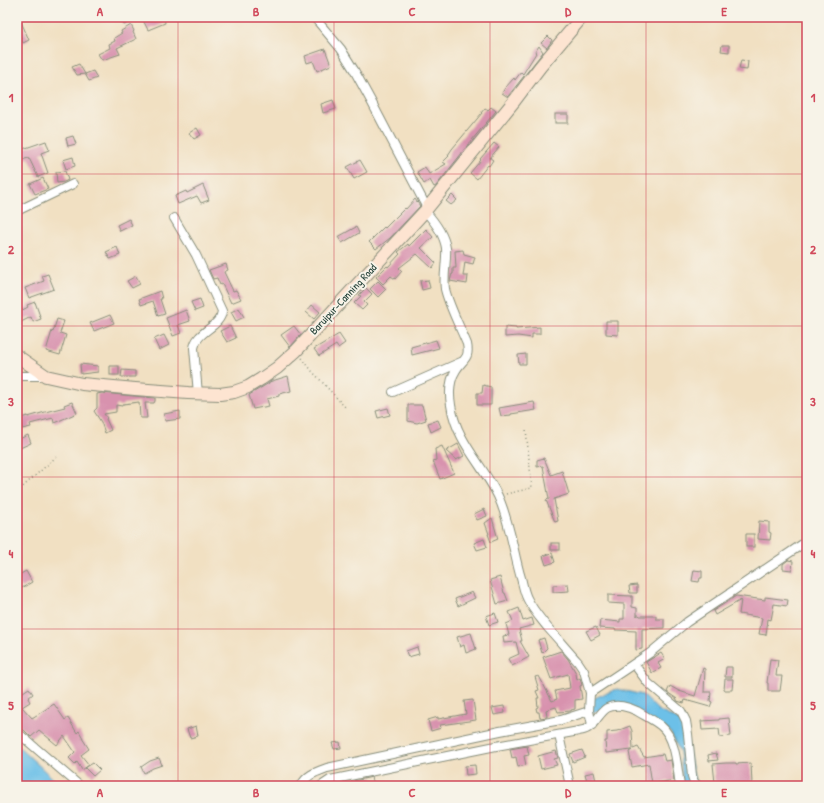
<svg xmlns="http://www.w3.org/2000/svg" width="824" height="803" font-family="'Patrick Hand',sans-serif">
<style>
.water{fill:#6cc0e8;stroke:#467e8e}
.building{fill:#d892ae}
.lines{fill:none;stroke-linecap:round;stroke-linejoin:round}
.street-casing{stroke:#888e7b;stroke-width:10}
.secondary-casing{stroke:#888e7b;stroke-width:14}
.path{stroke:#888e7b;stroke-width:1.5;stroke-dasharray:1 3;stroke-linecap:butt}
.street{stroke:#fff;stroke-width:8}
.secondary{stroke:#fde4d1;stroke-width:12}
.grid{fill:none;stroke:#d1495b;stroke-width:1;stroke-opacity:0.55}
.labels{text-anchor:middle;stroke-width:4;stroke-linejoin:round;paint-order:stroke}
.street-label{font-size:11px;fill:#1f3d34;stroke:#f7f3e8}
.neatline{fill:none;stroke:#d1495b;stroke-width:1.5}
.grid-label{font-size:13px;text-anchor:middle;font-weight:bold;fill:#d1495b}
</style>
<rect width="100%" height="100%" fill="#f7f3e8"/>
<filter id="ink" filterUnits="userSpaceOnUse"><feTurbulence type="fractalNoise" baseFrequency=".025" numOctaves="2"/><feDisplacementMap in="SourceGraphic" scale="8" xChannelSelector="R" yChannelSelector="G"/><feConvolveMatrix kernelMatrix="1 2 1 2 8 2 1 2 1" color-interpolation-filters="sRGB"/></filter>
<filter id="wash" filterUnits="userSpaceOnUse"><feTurbulence type="fractalNoise" baseFrequency=".012" numOctaves="4" result="noise"/><feDisplacementMap in="SourceGraphic" scale="16" xChannelSelector="R" yChannelSelector="G"/><feGaussianBlur stdDeviation="0.9" result="paint"/><feColorMatrix in="noise" values="0 0 0 0 0 0 0 0 0 0 0 0 0 0 0 0 0 1.4 0 .05"/><feComposite in="paint" operator="in"/></filter>
<g filter="url(#wash)">
<rect width="100%" height="100%" fill="#f1e0c2"/>
<g class="water">
<path d="M 617,689 L 643,695 L 659,711 L 683,722 L 696,786 L 683,786 L 680,752 L 670,732 L 618,704 L 589,714 L 592,699 Z"/>
<path d="M 17,745 L 61,786 L 17,786 Z"/>
</g>
<g id="blocks">
<g class="building">
<path d="M 17,17 L 19,17 L 29,40 L 23,43 L 17,28 Z"/>
<path d="M 119,17 L 128,17 L 130,22 L 124,25 Z"/>
<path d="M 149,17 L 151,17 L 153,20 L 164,17 L 165,23 L 148,30 L 143,20 Z"/>
<path d="M 131,25 L 134,31 L 133,32 L 136,39 L 117,48 L 120,54 L 102,60 L 98,54 L 110,48 L 109,44 L 115,41 L 114,38 L 122,33 L 121,31 Z"/>
<path d="M 548,36 L 552,40 L 547,48 L 541,43 Z"/>
<path d="M 722,45 L 729,45 L 729,52 L 721,51 Z"/>
<path d="M 539,46 L 543,52 L 509,95 L 508,97 L 502,93 L 505,88 L 514,78 L 515,80 L 521,72 L 523,74 L 536,53 L 535,52 Z"/>
<path d="M 325,49 L 331,65 L 317,71 L 313,61 L 307,63 L 305,56 Z"/>
<path d="M 741,60 L 748,61 L 747,70 L 739,69 Z"/>
<path d="M 79,64 L 85,74 L 77,75 L 72,67 Z"/>
<path d="M 93,71 L 97,78 L 89,81 L 85,74 Z"/>
<path d="M 333,100 L 336,109 L 323,113 L 321,104 Z"/>
<path d="M 491,107 L 496,111 L 462,152 L 462,153 L 436,186 L 434,187 L 430,180 L 424,184 L 417,172 L 425,167 L 429,174 L 446,164 L 443,162 L 449,156 L 448,155 L 452,149 L 482,113 L 481,113 L 485,108 L 488,110 Z"/>
<rect x="555" y="114" width="13" height="9"/>
<path d="M 197,128 L 201,135 L 194,139 L 189,133 Z"/>
<path d="M 73,136 L 76,144 L 68,146 L 66,138 Z"/>
<path d="M 46,141 L 49,150 L 41,153 L 48,173 L 38,177 L 29,158 L 17,161 L 17,151 Z"/>
<path d="M 494,143 L 499,147 L 490,158 L 493,160 L 489,166 L 488,165 L 477,179 L 470,173 L 481,160 L 480,159 Z"/>
<path d="M 73,157 L 75,166 L 66,169 L 63,160 Z"/>
<path d="M 360,160 L 367,172 L 354,179 L 347,167 Z"/>
<path d="M 65,171 L 68,180 L 64,182 L 57,183 L 56,172 Z"/>
<path d="M 43,178 L 48,189 L 35,194 L 30,184 Z"/>
<path d="M 203,185 L 209,200 L 201,203 L 197,196 L 178,204 L 175,196 L 186,191 L 187,193 Z"/>
<path d="M 452,195 L 457,200 L 451,205 L 446,201 Z"/>
<path d="M 415,199 L 420,206 L 390,238 L 376,249 L 369,242 L 384,227 L 385,228 L 405,208 L 406,209 Z"/>
<path d="M 129,219 L 132,225 L 120,231 L 117,225 Z"/>
<path d="M 356,227 L 359,233 L 342,243 L 338,237 Z"/>
<path d="M 426,229 L 433,237 L 421,248 L 436,263 L 432,268 L 417,254 L 399,268 L 402,271 L 395,279 L 391,276 L 383,284 L 376,277 L 387,266 L 388,267 L 400,254 L 398,252 L 408,244 L 409,246 Z"/>
<path d="M 117,247 L 120,255 L 110,259 L 106,252 Z"/>
<path d="M 463,250 L 464,254 L 475,257 L 473,264 L 465,262 L 463,276 L 468,276 L 467,284 L 450,281 L 452,274 L 453,274 L 453,268 L 456,268 L 455,251 Z"/>
<path d="M 226,264 L 228,270 L 224,272 L 233,291 L 236,290 L 241,299 L 231,303 L 222,284 L 220,285 L 217,278 L 213,279 L 209,270 Z"/>
<path d="M 48,274 L 54,289 L 29,298 L 25,288 L 44,281 L 42,276 Z"/>
<path d="M 136,276 L 140,284 L 132,288 L 127,281 Z"/>
<path d="M 428,280 L 430,288 L 422,290 L 420,281 Z"/>
<path d="M 378,281 L 386,289 L 378,297 L 370,289 Z"/>
<path d="M 366,288 L 372,294 L 364,302 L 367,305 L 362,310 L 354,303 L 361,296 L 359,295 Z"/>
<path d="M 160,291 L 162,299 L 160,299 L 165,314 L 158,316 L 153,301 L 141,305 L 139,299 Z"/>
<path d="M 200,299 L 203,308 L 195,311 L 191,302 Z"/>
<path d="M 35,302 L 41,319 L 33,322 L 31,317 L 17,324 L 17,313 L 28,307 L 27,305 Z"/>
<path d="M 312,305 L 320,312 L 314,319 L 306,312 Z"/>
<path d="M 239,308 L 244,317 L 236,321 L 231,312 Z"/>
<path d="M 186,310 L 190,321 L 178,325 L 181,333 L 173,336 L 166,318 Z"/>
<path d="M 110,315 L 114,323 L 94,331 L 90,323 Z"/>
<path d="M 57,319 L 64,321 L 60,333 L 66,335 L 60,355 L 46,351 L 52,331 L 53,332 Z"/>
<path d="M 606,321 L 618,321 L 618,335 L 606,334 Z"/>
<path d="M 230,326 L 236,338 L 227,342 L 220,331 Z"/>
<path d="M 294,326 L 301,335 L 290,347 L 281,335 Z"/>
<path d="M 505,327 L 516,328 L 516,329 L 540,327 L 540,334 L 532,334 L 532,338 L 518,336 L 505,337 Z"/>
<path d="M 339,334 L 345,343 L 338,348 L 336,345 L 319,356 L 314,349 Z"/>
<path d="M 164,335 L 169,345 L 159,350 L 154,339 Z"/>
<path d="M 436,340 L 439,348 L 412,355 L 411,347 Z"/>
<path d="M 526,354 L 526,364 L 519,364 L 518,355 Z"/>
<path d="M 80,364 L 98,366 L 98,372 L 81,374 Z"/>
<rect x="110" y="366" width="9" height="9"/>
<path d="M 122,370 L 135,371 L 135,377 L 121,377 Z"/>
<path d="M 288,376 L 291,391 L 279,394 L 279,396 L 267,399 L 269,406 L 253,409 L 249,395 L 269,383 L 269,382 L 272,381 Z"/>
<path d="M 483,385 L 491,387 L 491,405 L 477,405 L 477,393 L 482,393 Z"/>
<path d="M 102,393 L 155,398 L 155,401 L 154,403 L 145,403 L 147,418 L 140,418 L 139,402 L 123,404 L 122,406 L 116,405 L 116,412 L 104,414 L 107,418 L 106,419 L 111,430 L 105,433 L 101,422 L 94,411 L 97,408 L 97,394 Z"/>
<path d="M 72,402 L 77,413 L 54,423 L 53,418 L 30,424 L 31,427 L 22,429 L 20,418 L 28,416 L 28,417 L 45,412 L 65,407 L 64,405 Z"/>
<path d="M 534,402 L 536,410 L 511,414 L 511,415 L 501,416 L 499,408 Z"/>
<path d="M 408,405 L 422,405 L 426,420 L 417,423 L 408,421 Z"/>
<path d="M 388,408 L 390,415 L 378,418 L 376,411 Z"/>
<path d="M 180,411 L 180,419 L 165,421 L 164,414 Z"/>
<path d="M 438,420 L 441,427 L 431,432 L 428,423 Z"/>
<path d="M 28,435 L 31,443 L 20,448 L 17,443 L 17,440 Z"/>
<path d="M 458,444 L 464,456 L 456,460 L 446,451 Z"/>
<path d="M 442,446 L 454,473 L 440,479 L 433,461 L 436,460 L 435,449 Z"/>
<path d="M 544,458 L 551,475 L 562,471 L 569,494 L 554,499 L 558,521 L 555,522 L 546,500 L 549,499 L 543,466 L 537,467 L 537,460 Z"/>
<path d="M 484,509 L 487,516 L 477,520 L 474,514 Z"/>
<path d="M 492,518 L 498,539 L 491,542 L 488,534 L 489,534 L 485,523 Z"/>
<path d="M 759,521 L 769,522 L 769,532 L 771,533 L 770,540 L 758,539 Z"/>
<rect x="746" y="534" width="8" height="13"/>
<path d="M 484,539 L 487,547 L 477,550 L 474,543 Z"/>
<rect x="551" y="543" width="9" height="7"/>
<path d="M 552,553 L 555,562 L 546,565 L 543,556 Z"/>
<path d="M 788,560 L 793,561 L 792,570 L 783,569 L 783,564 Z"/>
<path d="M 694,570 L 702,571 L 702,578 L 700,578 L 699,582 L 692,581 Z"/>
<path d="M 26,571 L 32,582 L 22,588 L 17,580 L 17,576 Z"/>
<path d="M 500,577 L 504,593 L 505,593 L 508,601 L 497,604 L 490,580 Z"/>
<path d="M 568,584 L 569,591 L 553,592 L 553,585 Z"/>
<path d="M 637,585 L 637,593 L 630,593 L 629,586 Z"/>
<path d="M 472,592 L 475,598 L 458,606 L 455,599 Z"/>
<path d="M 608,595 L 632,596 L 632,607 L 637,608 L 637,616 L 637,615 L 639,615 L 640,616 L 656,616 L 656,619 L 664,619 L 664,628 L 642,629 L 642,649 L 636,650 L 636,631 L 615,630 L 615,629 L 599,628 L 600,620 L 620,622 L 620,619 L 624,619 L 624,604 L 608,603 Z"/>
<path d="M 736,596 L 765,600 L 765,597 L 788,600 L 787,606 L 774,604 L 771,620 L 768,619 L 766,635 L 759,634 L 762,618 L 739,614 L 741,600 L 715,615 L 713,611 Z"/>
<path d="M 519,608 L 523,621 L 532,618 L 534,625 L 519,629 L 522,641 L 520,641 L 529,657 L 512,666 L 508,659 L 519,654 L 516,642 L 504,643 L 503,636 L 509,635 L 506,624 L 513,621 L 509,612 Z"/>
<path d="M 495,613 L 498,622 L 489,625 L 486,616 Z"/>
<path d="M 596,627 L 600,635 L 591,640 L 586,631 Z"/>
<path d="M 471,633 L 476,649 L 466,653 L 464,645 L 460,647 L 457,637 Z"/>
<path d="M 544,638 L 547,648 L 542,653 L 538,640 Z"/>
<path d="M 417,647 L 419,654 L 408,657 L 406,651 Z"/>
<path d="M 561,651 L 568,659 L 576,673 L 577,680 L 580,678 L 582,685 L 580,686 L 582,699 L 575,700 L 575,709 L 571,710 L 571,711 L 558,712 L 556,707 L 546,710 L 547,717 L 540,718 L 539,712 L 537,712 L 536,708 L 538,707 L 537,698 L 539,698 L 536,691 L 539,690 L 535,677 L 539,676 L 552,701 L 557,699 L 555,691 L 570,688 L 568,674 L 551,679 L 543,657 Z"/>
<path d="M 661,653 L 665,659 L 658,663 L 661,668 L 652,673 L 646,662 Z"/>
<path d="M 770,659 L 778,660 L 776,676 L 782,676 L 780,691 L 768,691 L 768,683 L 767,683 Z"/>
<path d="M 726,667 L 732,667 L 732,677 L 725,677 Z"/>
<path d="M 703,668 L 705,669 L 704,692 L 711,692 L 710,701 L 712,702 L 710,707 L 685,700 L 684,703 L 677,701 L 677,699 L 667,692 L 670,686 L 679,691 L 695,696 Z"/>
<path d="M 725,679 L 733,679 L 732,690 L 724,690 Z"/>
<path d="M 29,688 L 33,694 L 28,698 L 30,702 L 22,707 L 32,718 L 54,704 L 65,720 L 68,718 L 77,733 L 79,731 L 83,738 L 82,738 L 89,749 L 81,755 L 89,765 L 82,770 L 77,762 L 75,764 L 69,758 L 75,752 L 64,736 L 57,745 L 39,730 L 31,737 L 17,723 L 17,696 Z"/>
<path d="M 473,700 L 476,720 L 440,725 L 441,728 L 431,731 L 428,720 L 438,717 L 438,719 L 466,714 L 464,701 Z"/>
<path d="M 504,706 L 505,713 L 494,715 L 492,708 Z"/>
<path d="M 729,718 L 731,736 L 720,737 L 719,729 L 702,730 L 701,721 L 719,720 L 719,719 Z"/>
<path d="M 196,726 L 198,736 L 190,738 L 187,729 Z"/>
<path d="M 630,726 L 632,731 L 633,749 L 638,747 L 644,757 L 663,754 L 665,761 L 671,760 L 674,780 L 652,784 L 649,764 L 632,767 L 629,752 L 632,750 L 606,753 L 605,741 L 607,741 L 607,732 L 617,731 Z"/>
<path d="M 340,742 L 341,748 L 334,749 L 332,743 Z"/>
<path d="M 527,746 L 529,755 L 524,756 L 526,765 L 518,767 L 516,757 L 512,758 L 510,749 Z"/>
<path d="M 582,750 L 585,757 L 573,762 L 570,754 Z"/>
<path d="M 556,751 L 558,758 L 554,759 L 557,765 L 541,769 L 538,756 Z"/>
<path d="M 716,753 L 718,760 L 709,761 L 708,755 Z"/>
<path d="M 159,758 L 162,765 L 153,768 L 144,773 L 141,767 L 150,761 Z"/>
<path d="M 93,763 L 100,770 L 93,776 L 85,768 Z"/>
<path d="M 726,763 L 736,763 L 736,764 L 751,763 L 752,784 L 736,786 L 736,781 L 715,783 L 713,764 Z"/>
<path d="M 475,765 L 476,774 L 466,775 L 465,766 Z"/>
<path d="M 594,772 L 596,781 L 588,784 L 585,774 Z"/>
<path d="M 372,777 L 374,786 L 355,786 L 354,781 Z"/>
</g>
</g>
</g>
<g filter="url(#ink)">
<use href="#blocks" fill-opacity="0" stroke="#888e7b" stroke-width="1"/>
<g class="lines">
<defs>
<g id="street">
<path d="M 314,17 L 341,49 L 354,70 L 371,101 L 427,208"/>
<path d="M 17,211 L 73,184"/>
<path d="M 425,211 C 434,221 444,234 446,248 C 447,262 443,275 445,289 C 449,306 460,327 467,344 C 470,359 463,359 456,370 C 449,381 449,393 451,405 C 456,441 483,465 498,496 C 510,522 513,551 521,578 C 523,585 524,592 527,598 C 532,609 540,618 548,628 C 558,639 568,651 578,662 L 584,671 L 590,693"/>
<path d="M 174,218 L 196,255 L 222,311 C 221,327 196,331 194,348 L 198,394"/>
<path d="M 17,376 L 46,376"/>
<path d="M 393,392 L 461,362"/>
<path d="M 634,664 L 648,683 L 681,711 L 686,721 L 688,734 L 692,776 L 694,782 L 698,786"/>
<path d="M 592,725 L 589,711 L 590,693 L 650,653 L 687,622 L 807,541"/>
<path d="M 17,732 L 80,786"/>
<path d="M 559,735 L 570,786"/>
<path d="M 301,786 C 306,775 316,772 327,768 L 500,731 L 561,720 L 589,711"/>
<path d="M 321,786 L 330,780 L 496,746 L 579,731 C 582,730 586,730 588,728 C 596,723 599,713 607,708 C 616,703 629,707 637,711 C 645,716 654,720 661,726 C 676,738 677,767 680,786"/>
</g>
<path id="secondary" d="M 17,356 L 46,376 L 82,384 L 135,389 L 188,393 L 220,394 L 234,392 L 248,387 L 261,379 L 277,368 L 296,351 L 425,211 L 515,100 L 540,67 L 582,17"/>
</defs>
<use href="#street" class="street-casing"/>
<use href="#secondary" class="secondary-casing"/>
<g class="path">
<path d="M 302,358 L 312,371 L 345,407"/>
<path d="M 17,492 L 56,457"/>
<path d="M 506,494 L 532,488 L 526,429"/>
</g>
<use href="#street" class="street"/>
<use href="#secondary" class="secondary"/>
</g>
</g>
<path class="grid" d="M 178,17 L 178,786M 334,17 L 334,786M 490,17 L 490,786M 646,17 L 646,786M 17,174 L 807,174M 17,326 L 807,326M 17,477 L 807,477M 17,629 L 807,629"/>
<g class="labels">
<g class="street-label">
<text transform="translate(343 299) rotate(-47)" y="4">Baruipur-Canning Road</text>
</g>
</g>
<rect width="824" height="803" fill="none" stroke="#f7f3e8" stroke-width="44"/>
<rect x="22" y="22" width="780" height="759" class="neatline"/>
<g class="grid-label">
<text x="100" y="16">A</text>
<text x="256" y="16">B</text>
<text x="412" y="16">C</text>
<text x="568" y="16">D</text>
<text x="724" y="16">E</text>
<text x="11" y="102">1</text>
<text x="813" y="102">1</text>
<text x="11" y="254">2</text>
<text x="813" y="254">2</text>
<text x="11" y="406">3</text>
<text x="813" y="406">3</text>
<text x="11" y="558">4</text>
<text x="813" y="558">4</text>
<text x="11" y="710">5</text>
<text x="813" y="710">5</text>
<text x="100" y="797">A</text>
<text x="256" y="797">B</text>
<text x="412" y="797">C</text>
<text x="568" y="797">D</text>
<text x="724" y="797">E</text>
</g>
</svg>
